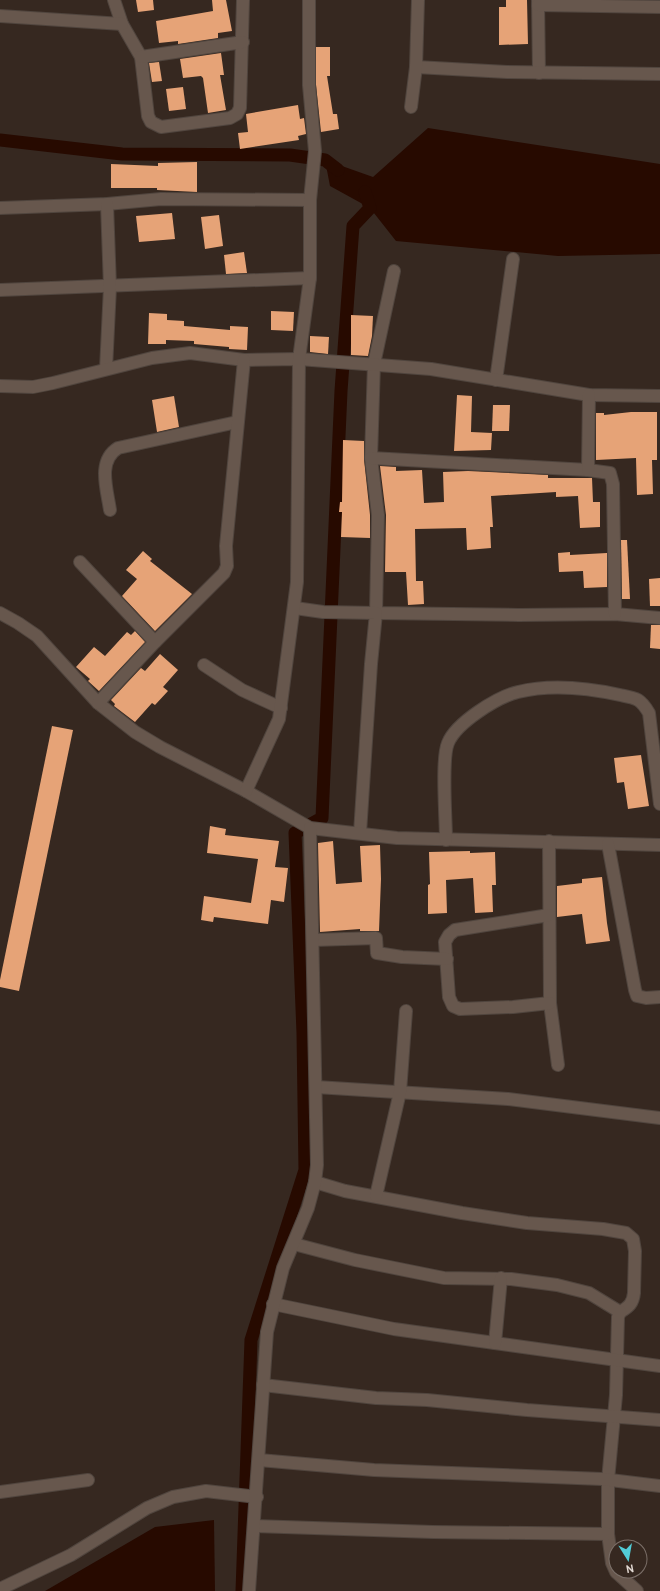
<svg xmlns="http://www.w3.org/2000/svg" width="660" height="1591" font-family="Cabin,sans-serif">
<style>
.water{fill:#270a00}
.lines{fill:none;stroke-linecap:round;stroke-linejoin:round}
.canal{stroke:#270a00;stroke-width:13}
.building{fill:#e6a377}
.minor-casing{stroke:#50453e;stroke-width:14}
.minor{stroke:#67574d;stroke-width:12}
</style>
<rect width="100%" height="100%" fill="#362820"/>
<g class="water">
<path d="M 428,128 L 660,164 L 660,254 L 558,256 L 396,241 L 370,208 L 330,186 L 325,160 L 373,177 Z"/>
<path d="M 214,1520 L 215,1591 L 45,1591 L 155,1527 Z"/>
</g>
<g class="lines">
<g class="canal">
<path d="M 0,140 L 122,154 L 290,155 L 325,160 L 338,170"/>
<path d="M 242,1591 L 251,1340 L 305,1170 L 303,1033 L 295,833 L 322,818 L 341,391 L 353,226 L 370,208 L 365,192"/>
</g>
</g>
<g class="building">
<path d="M 136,0 L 153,0 L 154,10 L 138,12 Z"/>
<path d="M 212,0 L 226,0 L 232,31 L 218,33 L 218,38 L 178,44 L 178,41 L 159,43 L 156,21 L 213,11 Z"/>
<path d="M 506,0 L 527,0 L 528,44 L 499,45 L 499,7 L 506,7 Z"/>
<path d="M 316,47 L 330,47 L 330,76 L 327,76 L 333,114 L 337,114 L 339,129 L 321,132 L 316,85 Z"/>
<path d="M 221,53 L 224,75 L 220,75 L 226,110 L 208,113 L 203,78 L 201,76 L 183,78 L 180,59 Z"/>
<path d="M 159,62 L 162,81 L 152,82 L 149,63 Z"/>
<path d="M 183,87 L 186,109 L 169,111 L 166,89 Z"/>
<path d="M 298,105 L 300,119 L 304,118 L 306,134 L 298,136 L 299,140 L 240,149 L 238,133 L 248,132 L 246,114 Z"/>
<path d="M 197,162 L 197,192 L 157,190 L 157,188 L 111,188 L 111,164 L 158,166 L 158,163 Z"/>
<path d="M 172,213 L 175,239 L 139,242 L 136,216 Z"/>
<path d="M 219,215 L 223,246 L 205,249 L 201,217 Z"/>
<path d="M 244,252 L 247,273 L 226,274 L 224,255 Z"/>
<path d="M 271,311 L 294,312 L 293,331 L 271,330 Z"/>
<path d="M 149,313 L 167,314 L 167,320 L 184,321 L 184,326 L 230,330 L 230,326 L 248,327 L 247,350 L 229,349 L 229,347 L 194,344 L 194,341 L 166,340 L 166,344 L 148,344 Z"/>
<path d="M 351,315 L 373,316 L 372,336 L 368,356 L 351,355 Z"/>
<path d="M 310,336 L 329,337 L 328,354 L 310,352 Z"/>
<path d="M 457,395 L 472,396 L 471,432 L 492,433 L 491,450 L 454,451 Z"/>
<path d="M 174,396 L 179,427 L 157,432 L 152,400 Z"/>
<path d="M 493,405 L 510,405 L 509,431 L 492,431 Z"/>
<path d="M 631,412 L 657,412 L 657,460 L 652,460 L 653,494 L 637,495 L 636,458 L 596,460 L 596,413 L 604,413 L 604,415 Z"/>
<path d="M 343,440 L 364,441 L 364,459 L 370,515 L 370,538 L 341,537 L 342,512 L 339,512 L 340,502 L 342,502 Z"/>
<path d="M 380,466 L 396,467 L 396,471 L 422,470 L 424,503 L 444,502 L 443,472 L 468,471 L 548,475 L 548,478 L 592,478 L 593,502 L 600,502 L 600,527 L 580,528 L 578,496 L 556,497 L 556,492 L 491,496 L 493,527 L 490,527 L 491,548 L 467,550 L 466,528 L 415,529 L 416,581 L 423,581 L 424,604 L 408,605 L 406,572 L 385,572 L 386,515 Z"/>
<path d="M 621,540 L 627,540 L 630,599 L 622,599 Z"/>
<path d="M 143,551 L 152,559 L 150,561 L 192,594 L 155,631 L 122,596 L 137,579 L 126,570 Z"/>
<path d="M 570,552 L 570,555 L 607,553 L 607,587 L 584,588 L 583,571 L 559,572 L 558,553 Z"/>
<path d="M 660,578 L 660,606 L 650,606 L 649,579 Z"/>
<path d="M 651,625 L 660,625 L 660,649 L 650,648 Z"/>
<path d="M 135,631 L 145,642 L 99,691 L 88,681 L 90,679 L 76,667 L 94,647 L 105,656 L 127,632 L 131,635 Z"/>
<path d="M 160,654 L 178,670 L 163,687 L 168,691 L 155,705 L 152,703 L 135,722 L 114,706 L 115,704 L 111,700 L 141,668 L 145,671 Z"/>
<path d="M 52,726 L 73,730 L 19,991 L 0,987 L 0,980 Z"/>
<path d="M 641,755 L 649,806 L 628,809 L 624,782 L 617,783 L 614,758 Z"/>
<path d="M 210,826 L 226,829 L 225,835 L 279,841 L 275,867 L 288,868 L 284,902 L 271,900 L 268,924 L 214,917 L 213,922 L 201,920 L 204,896 L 251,903 L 258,859 L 207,853 Z"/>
<path d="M 333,841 L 336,884 L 362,882 L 360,846 L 380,845 L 381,879 L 379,931 L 360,931 L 360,929 L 320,932 L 318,843 Z"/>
<path d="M 470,851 L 470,853 L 495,852 L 496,885 L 492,885 L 493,912 L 475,913 L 473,878 L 446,880 L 447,913 L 428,914 L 428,885 L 430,884 L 429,852 Z"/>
<path d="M 602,877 L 607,923 L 610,941 L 586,944 L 582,914 L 557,917 L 557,886 L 582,883 L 582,879 Z"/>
</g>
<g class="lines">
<defs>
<g id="minor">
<path d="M 114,0 L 122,24 L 141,57 L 148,116 L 151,122 L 161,127 L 230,118 L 237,114 L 240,108 L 243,0"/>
<path d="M 538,0 L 539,73"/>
<path d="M 538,5 L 660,7"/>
<path d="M 0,16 L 122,24"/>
<path d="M 141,57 L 243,42"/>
<path d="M 416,67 L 507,72 L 660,74"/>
<path d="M 411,107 L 416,67 L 418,0"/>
<path d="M 0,208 L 107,204 L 161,199 L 310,200"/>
<path d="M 394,271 L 374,364 L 371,458 L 378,515 L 376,613 L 519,615 L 615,614 L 660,618"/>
<path d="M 0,290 L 310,278"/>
<path d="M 106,369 L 110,287 L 107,204"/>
<path d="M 496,380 L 513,259"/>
<path d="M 0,386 L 33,387 L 53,383 L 152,358 L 190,353 L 244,360 L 299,359 L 431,369 L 589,395 L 660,396"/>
<path d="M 371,458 L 588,470 L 610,473 L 613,484 L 615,614"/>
<path d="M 588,470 L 589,395"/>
<path d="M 110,510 C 107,489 97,461 118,448 L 237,422"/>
<path d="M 80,562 L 155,642"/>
<path d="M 295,608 L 323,612 L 376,613 L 371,664 L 360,833"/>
<path d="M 0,613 L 18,623 L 37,636 L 98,703 L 135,732 L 160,747 L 246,791 L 310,828 L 397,838 L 660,845"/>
<path d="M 204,665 L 242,690 L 281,708"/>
<path d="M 98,703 L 155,642 L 224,573 L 227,566 L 226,546 L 244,360"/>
<path d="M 246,791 L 279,719 L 297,582 L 299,359 L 310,278 L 310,200 L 315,151 L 309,85 L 309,0"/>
<path d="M 446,840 C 446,818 441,759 448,743 C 456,723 497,697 518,692 C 550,684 588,688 620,695 C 625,696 633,697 638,700 C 643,703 646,708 649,713 L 660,804"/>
<path d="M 549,841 L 550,1003 L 558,1065"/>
<path d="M 608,844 L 635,990 L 637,996 L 646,998 L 660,997"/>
<path d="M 549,915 L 455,930 L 449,935 L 445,942 L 449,997 L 453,1006 L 460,1009 L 513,1007 L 550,1003"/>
<path d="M 313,940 L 376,938 L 377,953 L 402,957 L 447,959"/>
<path d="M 316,1087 L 508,1099 L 660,1118"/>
<path d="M 315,1182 L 345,1191 L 462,1213 L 527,1223 L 603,1229 L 626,1233 L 633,1239 L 635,1251 L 634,1293 C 633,1303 629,1307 620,1312"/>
<path d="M 376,1196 L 400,1092 L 406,1011"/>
<path d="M 294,1244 L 355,1260 L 444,1278 L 511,1279 L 557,1285 L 589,1293 L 620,1312 L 618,1317 L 616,1395 L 608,1480 L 608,1534 L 612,1563 L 616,1572 L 637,1591"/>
<path d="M 273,1304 L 394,1329 L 660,1366"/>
<path d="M 495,1343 L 501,1278"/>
<path d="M 263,1385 L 376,1398 L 427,1400 L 527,1410 L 660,1420"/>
<path d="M 259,1460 L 374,1470 L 602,1479 L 660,1486"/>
<path d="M 0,1492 L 88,1480"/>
<path d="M 254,1526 L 433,1532 L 608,1534"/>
<path d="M 0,1589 L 71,1555 L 147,1508 L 173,1497 L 206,1491 L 257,1497"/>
<path d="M 249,1591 L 267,1332 L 283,1268 L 308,1208 L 315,1182 L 317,1165 L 310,828"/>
</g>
</defs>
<use href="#minor" class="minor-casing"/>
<use href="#minor" class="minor"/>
</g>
<g transform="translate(628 1559) rotate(169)"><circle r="19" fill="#362820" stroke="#7b6f68"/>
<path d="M0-3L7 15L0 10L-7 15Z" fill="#52ccd6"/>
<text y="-6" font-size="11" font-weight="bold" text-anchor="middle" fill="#e2d9d3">N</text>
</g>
</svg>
